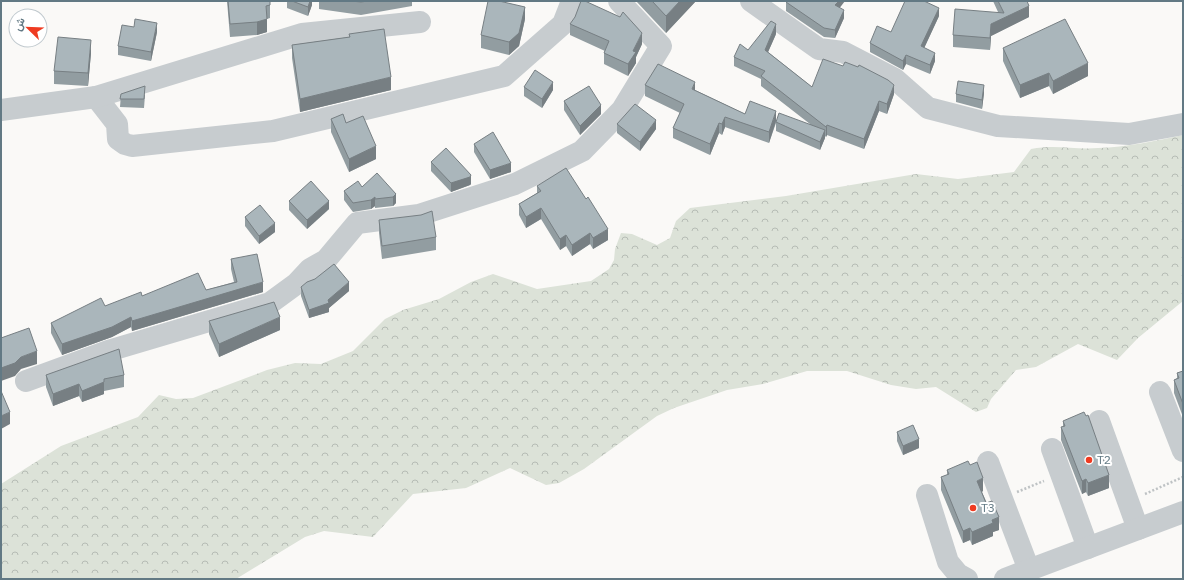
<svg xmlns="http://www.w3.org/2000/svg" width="1184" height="580" font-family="'IBM Plex Sans',Vazirmatn,sans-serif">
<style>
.forest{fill:url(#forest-crowns)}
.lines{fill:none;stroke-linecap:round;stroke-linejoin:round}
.path{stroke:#bec2c4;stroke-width:2.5;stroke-dasharray:2 2;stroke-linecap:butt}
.minor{stroke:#c7cccf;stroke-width:22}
.wall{fill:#929da1}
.shaded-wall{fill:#777f83}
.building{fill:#aab6bb;stroke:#777f83}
.poi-dot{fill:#ef3b21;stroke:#fff;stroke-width:1.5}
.labels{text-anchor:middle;stroke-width:4;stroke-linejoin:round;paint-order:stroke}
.poi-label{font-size:12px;fill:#627984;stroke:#fff;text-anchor:start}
</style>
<defs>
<pattern id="forest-crowns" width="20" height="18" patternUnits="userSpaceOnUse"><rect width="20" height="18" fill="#dce2d8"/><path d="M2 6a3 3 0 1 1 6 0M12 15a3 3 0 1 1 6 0" fill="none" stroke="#b6bcb5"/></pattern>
</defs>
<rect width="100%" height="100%" fill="#faf9f7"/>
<path class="forest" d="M 1183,135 L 1183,301 L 1138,338 L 1117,360 L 1078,344 L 1036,367 L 1016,370 L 991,399 L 987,408 L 976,412 L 936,387 L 916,389 L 891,385 L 847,371 L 807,371 L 763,384 L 727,390 L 674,408 L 657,416 L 584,469 L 559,483 L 546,485 L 510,468 L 466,488 L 413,494 L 373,537 L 324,531 L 305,537 L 236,579 L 1,579 L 1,484 L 61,446 L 138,417 L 159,395 L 176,399 L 193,398 L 267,370 L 295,363 L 321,364 L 353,351 L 385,319 L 403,310 L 439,299 L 471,282 L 493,274 L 537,289 L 591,281 L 609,269 L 614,260 L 615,249 L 621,233 L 632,234 L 657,245 L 670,238 L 676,221 L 690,208 L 786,196 L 916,174 L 958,179 L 1014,172 L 1031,149 C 1056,144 1074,150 1098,148 C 1127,147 1155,141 1183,135 Z"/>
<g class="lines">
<g class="path">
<path d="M 1017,492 L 1044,481"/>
<path d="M 1145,494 L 1183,477"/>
</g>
<g class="minor">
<path d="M 751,1 L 819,49 L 843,52 L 895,79 L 928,108 L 998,126 L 1129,134 L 1183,124"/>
<path d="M 96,97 L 117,124 L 118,139 L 125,144 L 132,146 L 273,131 L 504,76 L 563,24 L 572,1"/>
<path d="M 1,110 L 96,97 L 302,34 L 420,22"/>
<path d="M 26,381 L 108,351 L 270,303 L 296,284 L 310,269 L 326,260 L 357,223 L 419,215 L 515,184 L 582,151 L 622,110 L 661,46 L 619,1"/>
<path d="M 1160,392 L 1183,451"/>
<path d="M 1099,421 L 1138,529"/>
<path d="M 1052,449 L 1088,548"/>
<path d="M 988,462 L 1029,570"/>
<path d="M 927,495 L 948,562 L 958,574 L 967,579"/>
<path d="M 1005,579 L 1183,512"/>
</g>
</g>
<g class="wall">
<path d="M 227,1 L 270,1 L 270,18 L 267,19 L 267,32 L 257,35 L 230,37 Z"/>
<path d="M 287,1 L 312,1 L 312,5 L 308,16 L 287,8 Z"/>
<path d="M 319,1 L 412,1 L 412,6 L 361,15 L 319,9 Z"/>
<path d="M 636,1 L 696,1 L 666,33 Z"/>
<path d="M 993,1 L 1027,1 L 1029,17 L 991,36 L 990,50 L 953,47 L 953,35 L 998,12 Z"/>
<path d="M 786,2 L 840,8 L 844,18 L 835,38 L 824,37 L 786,11 Z"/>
<path d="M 939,16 L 924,48 L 935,61 L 930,74 L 906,64 L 903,70 L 870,52 L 870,43 L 891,32 Z"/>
<path d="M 525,19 L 519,46 L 509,55 L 481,48 L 481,35 Z"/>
<path d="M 570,24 L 642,44 L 636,57 L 636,63 L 628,76 L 604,64 L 604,53 L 605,51 L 570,35 Z"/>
<path d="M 157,32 L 151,61 L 118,55 L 118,46 Z"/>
<path d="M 349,34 L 391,90 L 300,112 L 292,58 L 292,45 L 349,37 Z"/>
<path d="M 776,34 L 768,52 L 812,87 L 894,94 L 887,114 L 879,111 L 864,149 L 827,135 L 826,137 L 825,136 L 825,138 L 820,150 L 776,131 L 776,123 L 769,143 L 725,127 L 722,135 L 719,133 L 710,155 L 673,138 L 673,128 L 680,113 L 645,96 L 645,85 L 695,90 L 745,114 L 776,121 L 810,124 L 761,86 L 761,79 L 734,66 L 734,57 L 748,50 Z"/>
<path d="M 1003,48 L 1088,76 L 1053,94 L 1049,86 L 1020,98 L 1003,61 Z"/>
<path d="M 91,53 L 88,86 L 54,84 L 54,71 Z"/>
<path d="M 524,87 L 553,90 L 542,108 L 524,96 Z"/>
<path d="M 984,93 L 982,109 L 956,102 L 956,94 Z"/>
<path d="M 121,94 L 145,95 L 144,108 L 120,107 Z"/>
<path d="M 564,101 L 601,114 L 580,135 L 564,110 Z"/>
<path d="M 331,119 L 346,123 L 376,159 L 349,172 L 331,132 Z"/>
<path d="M 617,124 L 656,129 L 640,151 L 617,133 Z"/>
<path d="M 474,144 L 511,172 L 490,179 L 474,152 Z"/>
<path d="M 431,162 L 471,184 L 470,185 L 451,192 L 431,171 Z"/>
<path d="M 537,186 L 608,240 L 593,249 L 590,244 L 572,256 L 566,246 L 560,250 L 541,219 L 526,228 L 519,215 L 519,204 L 537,193 Z"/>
<path d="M 362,187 L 396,194 L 396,203 L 393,206 L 375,208 L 375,206 L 371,209 L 353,212 L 344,200 L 344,191 Z"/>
<path d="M 289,201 L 329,209 L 307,229 L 289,210 Z"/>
<path d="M 245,217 L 275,232 L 259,244 L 245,226 Z"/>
<path d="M 379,220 L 436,237 L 436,250 L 382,259 L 379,233 Z"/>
<path d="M 231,259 L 263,292 L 132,331 L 131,327 L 112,337 L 62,355 L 51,333 L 51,323 L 105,306 L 142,296 L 206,290 L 234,282 L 231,269 Z"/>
<path d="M 301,287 L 349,291 L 329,308 L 329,312 L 309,318 L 301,296 Z"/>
<path d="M 209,321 L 280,330 L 219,357 L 209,334 Z"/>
<path d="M 1183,371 L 1183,417 L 1174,393 L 1174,380 L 1177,378 L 1177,373 Z"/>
<path d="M 46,375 L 124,375 L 124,387 L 104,391 L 104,394 L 82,402 L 79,396 L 53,406 L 46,387 Z"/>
<path d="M 1063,421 L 1109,488 L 1088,496 L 1086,492 L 1082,494 L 1061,440 L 1061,427 L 1063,427 Z"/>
<path d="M 897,432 L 919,448 L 903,455 L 897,441 Z"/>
<path d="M 947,470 L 983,491 L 982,492 L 999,530 L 993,532 L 993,536 L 972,545 L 970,540 L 963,543 L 941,490 L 941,477 L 947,475 Z"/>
</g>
<g class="shaded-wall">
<path d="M 310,1 L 312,1 L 312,5 L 308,16 L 308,7 Z"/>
<path d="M 680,1 L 696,1 L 666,33 L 666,16 Z"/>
<path d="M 839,1 L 845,1 L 835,14 L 835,5 Z"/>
<path d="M 1029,6 L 1029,17 L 991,36 L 990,50 L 990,38 L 991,24 Z"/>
<path d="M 525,7 L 525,19 L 519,46 L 509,55 L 509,42 Z"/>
<path d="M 939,8 L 939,16 L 921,55 L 921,46 Z"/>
<path d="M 844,10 L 844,18 L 835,38 L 835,30 Z"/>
<path d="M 267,19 L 267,32 L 257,35 L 257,22 Z"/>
<path d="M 157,23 L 157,32 L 151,61 L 151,52 Z"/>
<path d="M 776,24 L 776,34 L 765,59 L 765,50 Z"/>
<path d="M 642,33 L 642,44 L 636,57 L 636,63 L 628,76 L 628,64 L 633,51 Z"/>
<path d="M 91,40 L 91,53 L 88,86 L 88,73 Z"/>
<path d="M 935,53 L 935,61 L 930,74 L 930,65 Z"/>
<path d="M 906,55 L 906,64 L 903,70 L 903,61 Z"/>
<path d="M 1088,63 L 1088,76 L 1053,94 L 1053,81 Z"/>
<path d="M 1049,73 L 1049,86 L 1020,98 L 1020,85 Z"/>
<path d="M 391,77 L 391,90 L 300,112 L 300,99 Z"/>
<path d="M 553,82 L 553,90 L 542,108 L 542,99 Z"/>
<path d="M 695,82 L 695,93 L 692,89 Z"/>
<path d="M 894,85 L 894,94 L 887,114 L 887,104 Z"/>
<path d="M 984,85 L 984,93 L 982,109 L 982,100 Z"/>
<path d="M 879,101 L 879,111 L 864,149 L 864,139 Z"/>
<path d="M 601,105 L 601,114 L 580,135 L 580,126 Z"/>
<path d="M 776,111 L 776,121 L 769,143 L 769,132 Z"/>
<path d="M 725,117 L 725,127 L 722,135 L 722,124 Z"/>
<path d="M 656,120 L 656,129 L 640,151 L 640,142 Z"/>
<path d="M 719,123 L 719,133 L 710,155 L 710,144 Z"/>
<path d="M 827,125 L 827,135 L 826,137 L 826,127 Z"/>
<path d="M 825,130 L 825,138 L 820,150 L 820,142 Z"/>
<path d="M 376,146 L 376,159 L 349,172 L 349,159 Z"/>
<path d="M 511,163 L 511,172 L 490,179 L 490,170 Z"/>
<path d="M 471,175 L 471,184 L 470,185 L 451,192 L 451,183 Z"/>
<path d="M 396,194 L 396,203 L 393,206 L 393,197 Z"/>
<path d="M 375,197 L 375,206 L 371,209 L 371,200 Z"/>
<path d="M 329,201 L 329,209 L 307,229 L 307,220 Z"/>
<path d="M 541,208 L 541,219 L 526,228 L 526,217 Z"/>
<path d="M 275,223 L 275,232 L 259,244 L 259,236 Z"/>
<path d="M 608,229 L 608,240 L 593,249 L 593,238 Z"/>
<path d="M 590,233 L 590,244 L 572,256 L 572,245 Z"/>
<path d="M 566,235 L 566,246 L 560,250 L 560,239 Z"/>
<path d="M 263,282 L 263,292 L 132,331 L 132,321 Z"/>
<path d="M 349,282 L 349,291 L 329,308 L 329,312 L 309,318 L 309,310 L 328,300 Z"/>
<path d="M 131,317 L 131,327 L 112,337 L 62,355 L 62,344 Z"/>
<path d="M 280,317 L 280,330 L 219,357 L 219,344 Z"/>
<path d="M 37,351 L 37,364 L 21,369 L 15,376 L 1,381 L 1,368 L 21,357 Z"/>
<path d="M 104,382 L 104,394 L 82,402 L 82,391 Z"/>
<path d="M 79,384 L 79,396 L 53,406 L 53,394 Z"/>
<path d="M 10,412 L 10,424 L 1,429 L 1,416 Z"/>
<path d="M 919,439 L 919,448 L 903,455 L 903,446 Z"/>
<path d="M 1109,475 L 1109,488 L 1088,496 L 1088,483 Z"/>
<path d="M 983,478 L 983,491 L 977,494 L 977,481 Z"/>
<path d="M 1086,479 L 1086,492 L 1082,494 L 1082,481 Z"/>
<path d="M 999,517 L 999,530 L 993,532 L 993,536 L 972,545 L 972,532 L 992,520 Z"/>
<path d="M 970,528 L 970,540 L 963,543 L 963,531 Z"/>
</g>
<g class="building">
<path d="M 228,1 L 270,1 L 270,5 L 266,6 L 267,19 L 257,22 L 230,24 Z"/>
<path d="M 292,1 L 310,1 L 308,7 Z"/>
<path d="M 351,1 L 368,1 L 361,2 Z"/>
<path d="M 488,1 L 499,1 L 525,7 L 519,33 L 509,42 L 481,35 Z"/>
<path d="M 581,1 L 585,1 L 620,17 L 623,12 L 642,33 L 633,51 L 636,52 L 628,64 L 604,53 L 609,41 L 570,24 L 575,17 Z"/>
<path d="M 652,1 L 680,1 L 666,16 Z"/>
<path d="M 787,1 L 839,1 L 835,5 L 844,10 L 835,30 L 824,28 L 786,2 Z"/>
<path d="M 905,1 L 924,1 L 939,8 L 921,46 L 935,53 L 930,65 L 906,55 L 903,61 L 870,43 L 877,26 L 891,32 Z"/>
<path d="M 998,1 L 1027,1 L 1029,6 L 991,24 L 990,38 L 953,35 L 955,9 L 1004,13 Z"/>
<path d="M 135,19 L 157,23 L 151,52 L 118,46 L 122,25 L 134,27 Z"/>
<path d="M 1065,19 L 1088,63 L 1053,81 L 1049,73 L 1020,85 L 1003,48 Z"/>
<path d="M 771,21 L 776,24 L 765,50 L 812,87 L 823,59 L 843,66 L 845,62 L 858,67 L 859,65 L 888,80 L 894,85 L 887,104 L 879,101 L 864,139 L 827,125 L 826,127 L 761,76 L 765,71 L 734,57 L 740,44 L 748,50 Z"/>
<path d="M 384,29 L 391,77 L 300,99 L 292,45 L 350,37 L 349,34 Z"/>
<path d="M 58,37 L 91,40 L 88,73 L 54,71 Z"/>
<path d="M 658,64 L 695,82 L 692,89 L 745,114 L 750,101 L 776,111 L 769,132 L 725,117 L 722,124 L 719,123 L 710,144 L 673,128 L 684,104 L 645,85 Z"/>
<path d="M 535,70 L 553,82 L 542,99 L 524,87 Z"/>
<path d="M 958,81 L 984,85 L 982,100 L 956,94 Z"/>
<path d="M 145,86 L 144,99 L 120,99 L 121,94 Z"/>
<path d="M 589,86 L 601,105 L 580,126 L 564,101 Z"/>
<path d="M 635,104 L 656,120 L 640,142 L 617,124 Z"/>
<path d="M 779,113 L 825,130 L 820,142 L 776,122 Z"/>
<path d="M 343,114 L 346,123 L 363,116 L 376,146 L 349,159 L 331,119 Z"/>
<path d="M 493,132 L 511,163 L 490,170 L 474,144 Z"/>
<path d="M 446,148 L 471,175 L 470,177 L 451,183 L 431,162 Z"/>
<path d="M 566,168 L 586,199 L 588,197 L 608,229 L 593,238 L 590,233 L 572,245 L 566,235 L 560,239 L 541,208 L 526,217 L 519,204 L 541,191 L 537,186 Z"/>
<path d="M 377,173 L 396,194 L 393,197 L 375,199 L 375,197 L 371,200 L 353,203 L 344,191 L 358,181 L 362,187 Z"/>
<path d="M 311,181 L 329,201 L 307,220 L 289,201 Z"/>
<path d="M 260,205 L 275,223 L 259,236 L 245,217 Z"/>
<path d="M 432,211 L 436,237 L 382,246 L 379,220 L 421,215 Z"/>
<path d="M 257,254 L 263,282 L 132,321 L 131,317 L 112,327 L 62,344 L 51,323 L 101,298 L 105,306 L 141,292 L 142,296 L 198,273 L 206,290 L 237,282 L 231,259 Z"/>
<path d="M 334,264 L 349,282 L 328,300 L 329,303 L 309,310 L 301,287 L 307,282 L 315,279 Z"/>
<path d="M 274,302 L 280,317 L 219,344 L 209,321 Z"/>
<path d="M 29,328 L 37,351 L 21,357 L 15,363 L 1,368 L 1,338 Z"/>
<path d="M 119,349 L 124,375 L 104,379 L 104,382 L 82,391 L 79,384 L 53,394 L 46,375 Z"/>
<path d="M 1183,371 L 1183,404 L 1174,380 L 1179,378 L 1177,373 Z"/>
<path d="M 1,391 L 10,412 L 1,416 Z"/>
<path d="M 1084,412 L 1086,416 L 1088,415 L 1109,475 L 1088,483 L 1086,479 L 1082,481 L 1061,427 L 1065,426 L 1063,421 Z"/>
<path d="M 913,425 L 919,439 L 903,446 L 897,432 Z"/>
<path d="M 968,461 L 970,465 L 977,462 L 983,478 L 977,481 L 986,503 L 992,501 L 999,517 L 992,520 L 993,523 L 972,532 L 970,528 L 963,531 L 941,477 L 949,474 L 947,470 Z"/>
</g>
<g class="poi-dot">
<circle cx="1089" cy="460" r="4"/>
<circle cx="973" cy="508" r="4"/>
</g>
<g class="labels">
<g class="poi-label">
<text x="1097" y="464">T2</text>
<text x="981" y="512">T3</text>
</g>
</g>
<rect width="1184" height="580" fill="none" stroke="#627984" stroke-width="4"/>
<g transform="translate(28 28) rotate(293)"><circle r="19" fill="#ffffff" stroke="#c0c9ce"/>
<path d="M0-3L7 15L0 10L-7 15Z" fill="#ef3b21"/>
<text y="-6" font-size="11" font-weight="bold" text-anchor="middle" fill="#627984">ش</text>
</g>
</svg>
